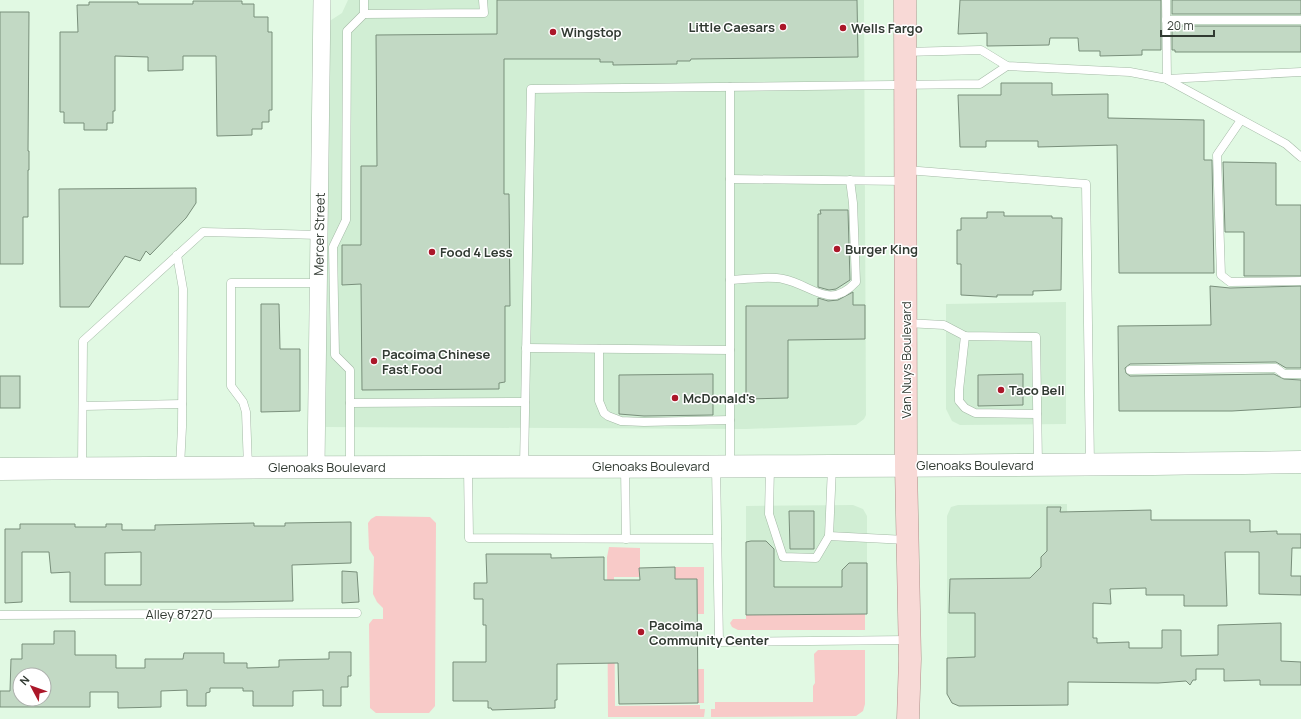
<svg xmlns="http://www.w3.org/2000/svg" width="1301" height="719" font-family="Manrope,sans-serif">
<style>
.built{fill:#d1eed4}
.green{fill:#f8cac8}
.building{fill:#c2d9c4;stroke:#798f7b;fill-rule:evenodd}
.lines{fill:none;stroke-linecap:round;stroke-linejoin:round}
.lane-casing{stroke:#a4baa6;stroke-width:9}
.street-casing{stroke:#a4baa6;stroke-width:18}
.secondary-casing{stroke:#a4baa6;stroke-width:23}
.primary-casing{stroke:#b0908b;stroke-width:23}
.lane{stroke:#fff;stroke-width:8}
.street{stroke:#fff;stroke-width:17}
.secondary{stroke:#fff;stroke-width:22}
.primary{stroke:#f8d9d6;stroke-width:22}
.poi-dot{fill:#ab1729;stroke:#fff;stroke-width:1.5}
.labels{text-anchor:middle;stroke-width:3;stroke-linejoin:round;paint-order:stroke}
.poi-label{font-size:13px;font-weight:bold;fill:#313a32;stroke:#fff;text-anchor:start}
.street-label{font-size:13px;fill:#313a32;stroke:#fff}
</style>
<rect width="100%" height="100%" fill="#e1f9e3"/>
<g class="built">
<path d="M 348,0 L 864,0 L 866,415 L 864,419 L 856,425 L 746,429 L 326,427 L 325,24 L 342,13 Z"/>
<path d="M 1066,302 L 1066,424 L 960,425 L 952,421 L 946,409 L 946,304 Z"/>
<path d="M 1067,504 L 1068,657 L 947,658 L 947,516 L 951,507 L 958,505 Z"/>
<path d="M 853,505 L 863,509 L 867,516 L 867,614 L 746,615 L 746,506 Z"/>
</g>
<g class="green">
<path d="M 376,516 L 430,517 L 436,523 L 435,706 L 429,713 L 376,713 L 370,708 L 369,624 L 373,619 L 383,619 L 383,608 L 377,602 L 373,594 L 374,557 L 369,549 L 368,523 L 371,519 Z"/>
<path d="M 609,547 L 640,548 L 640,577 L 614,577 L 615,706 L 700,705 L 700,709 L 705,709 L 704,717 L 608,717 L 607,557 Z"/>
<path d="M 675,567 L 704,567 L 704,614 L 697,614 L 697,579 L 675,579 Z"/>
<path d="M 865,614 L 865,630 L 738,630 L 732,627 L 730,623 L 733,619 L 746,619 L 746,615 Z"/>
<path d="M 818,650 L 865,650 L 865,704 L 863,711 L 856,716 L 711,717 L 711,709 L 715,709 L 715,702 L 813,702 L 813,686 L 815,683 L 814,654 Z"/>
<rect x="698" y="669" width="6" height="34"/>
</g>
<g class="building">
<path d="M 497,0 L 857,0 L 858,57 L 691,59 L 690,61 L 677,61 L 677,64 L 613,65 L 613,62 L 600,62 L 600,59 L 504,59 L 504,194 L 509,194 L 510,306 L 505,306 L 505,382 L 499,383 L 499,389 L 362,390 L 361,284 L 342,285 L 342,245 L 361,245 L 361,166 L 377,166 L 376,35 L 497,34 Z"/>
<path d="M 960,0 L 1161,0 L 1161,50 L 1142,50 L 1142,55 L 1100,56 L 1100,51 L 1079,51 L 1078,38 L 1050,38 L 1049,45 L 987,46 L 987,33 L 958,34 Z"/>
<rect x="1172" y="0" width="129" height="14"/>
<path d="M 193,1 L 242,1 L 242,4 L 254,4 L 254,17 L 268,17 L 268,32 L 272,32 L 272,110 L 269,110 L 269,122 L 262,122 L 262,129 L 252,129 L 252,135 L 217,136 L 216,56 L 183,56 L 183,70 L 148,71 L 148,57 L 115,56 L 115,111 L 113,111 L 113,123 L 107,123 L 107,130 L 84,130 L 84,123 L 64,123 L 64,112 L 60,112 L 60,32 L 78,32 L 77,5 L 89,5 L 89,2 L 138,2 L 138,4 L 193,4 Z"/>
<path d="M 0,12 L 29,12 L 28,151 L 29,151 L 29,170 L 28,170 L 28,217 L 23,217 L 23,264 L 0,264 Z"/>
<path d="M 1172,26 L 1301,26 L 1301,52 L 1175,52 L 1175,50 L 1172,50 Z"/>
<path d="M 1001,83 L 1052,83 L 1052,95 L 1108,94 L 1108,118 L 1204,120 L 1204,160 L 1212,160 L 1214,273 L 1119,273 L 1117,145 L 1038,147 L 1038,141 L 986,141 L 986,147 L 960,147 L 958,95 L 1001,95 Z"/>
<path d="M 1223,162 L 1276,163 L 1276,205 L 1301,205 L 1301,276 L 1244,276 L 1244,232 L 1225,232 Z"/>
<path d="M 196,188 L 196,203 L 186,218 L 150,255 L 146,251 L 140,261 L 125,256 L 89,307 L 60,307 L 59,189 Z"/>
<path d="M 820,210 L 848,210 L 850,280 L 836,289 L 829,290 L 818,287 L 818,214 L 821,214 Z"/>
<path d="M 987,212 L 1004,212 L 1004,216 L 1052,216 L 1052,218 L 1062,218 L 1061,290 L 1033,291 L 1033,295 L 997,295 L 997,297 L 961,295 L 961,264 L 957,264 L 957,230 L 961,230 L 961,218 L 987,218 Z"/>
<path d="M 1210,286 L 1230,288 L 1301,286 L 1301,368 L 1286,368 L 1276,362 L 1130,364 L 1125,368 L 1126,373 L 1130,376 L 1274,374 L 1284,379 L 1301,380 L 1301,407 L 1232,411 L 1119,411 L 1118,326 L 1211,325 Z"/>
<path d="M 853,292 L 853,305 L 865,305 L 865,339 L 788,340 L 788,398 L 746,399 L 746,306 L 818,306 L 818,298 L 828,301 L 838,300 Z"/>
<path d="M 261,304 L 279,304 L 280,349 L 300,349 L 300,411 L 261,412 Z"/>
<path d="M 713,374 L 713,415 L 644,416 L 619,414 L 619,375 Z"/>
<path d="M 1023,374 L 1023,405 L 978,406 L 978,375 Z"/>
<rect x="0" y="376" width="20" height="32"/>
<path d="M 1047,507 L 1061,507 L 1060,512 L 1151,510 L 1151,520 L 1250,520 L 1250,532 L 1277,531 L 1277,534 L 1301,534 L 1301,548 L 1292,548 L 1291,576 L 1301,576 L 1301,595 L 1259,594 L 1259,552 L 1225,552 L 1227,606 L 1184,606 L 1184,595 L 1146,595 L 1146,588 L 1110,589 L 1111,604 L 1093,603 L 1093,638 L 1097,638 L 1097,643 L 1129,642 L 1129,648 L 1162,648 L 1162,630 L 1181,630 L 1181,656 L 1218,655 L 1218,625 L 1281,623 L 1281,661 L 1301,662 L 1301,685 L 1260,685 L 1260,680 L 1224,681 L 1224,669 L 1196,669 L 1196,680 L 1193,680 L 1190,685 L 1186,681 L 1158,683 L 1068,682 L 1068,705 L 959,706 L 952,703 L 947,694 L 947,658 L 975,657 L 975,613 L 949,613 L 950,579 L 1030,578 L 1041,567 L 1041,557 L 1047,551 Z"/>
<path d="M 789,511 L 814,511 L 814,549 L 790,549 Z"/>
<path d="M 351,522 L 351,563 L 292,565 L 293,601 L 227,602 L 70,602 L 70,572 L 51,573 L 49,552 L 22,552 L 22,602 L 5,603 L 5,529 L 20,529 L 20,524 L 75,524 L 75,527 L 106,527 L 106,524 L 122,524 L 122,530 L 155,530 L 155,525 L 254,523 L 254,526 L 285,526 L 285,523 ZM 141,552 L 141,585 L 105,585 L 105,553 Z"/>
<path d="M 751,541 L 766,541 L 774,549 L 774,587 L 842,587 L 842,570 L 849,563 L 867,563 L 867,614 L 746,615 L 746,542 Z"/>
<path d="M 486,554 L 551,554 L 551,558 L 604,557 L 604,580 L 640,580 L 639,568 L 675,567 L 675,579 L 697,579 L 698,703 L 619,704 L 618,663 L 557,664 L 557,700 L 555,700 L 555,708 L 492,710 L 491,708 L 488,708 L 488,701 L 453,701 L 453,662 L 486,662 L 486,625 L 483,625 L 483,599 L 474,599 L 474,583 L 487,583 Z"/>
<path d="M 342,571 L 357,572 L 359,602 L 342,603 Z"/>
<path d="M 54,631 L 75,631 L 75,655 L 116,655 L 116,668 L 145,668 L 145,659 L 183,659 L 184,653 L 224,653 L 224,663 L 247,663 L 247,668 L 279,667 L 279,660 L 329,659 L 329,652 L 351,652 L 351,676 L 348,676 L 348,687 L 341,687 L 341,706 L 323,706 L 323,690 L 293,691 L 293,706 L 253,706 L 253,691 L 243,691 L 243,688 L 210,688 L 210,692 L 206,693 L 206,706 L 187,706 L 187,690 L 161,691 L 161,707 L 118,708 L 118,692 L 90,692 L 90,707 L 0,707 L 0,691 L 10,691 L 11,659 L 22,659 L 22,644 L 54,644 ZM 20,675 L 44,675 L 44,699 L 20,699 Z"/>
</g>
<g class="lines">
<defs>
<g id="lane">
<path d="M 1166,0 L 1167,79"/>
<path d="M 364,14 L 484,13 L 483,0"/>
<path d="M 1166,20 L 1301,20"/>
<path d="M 905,52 L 981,50 L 1007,66 L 1130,72 L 1167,79 L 1301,72"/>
<path d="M 1168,80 L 1286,144 L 1301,157"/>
<path d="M 1241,120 L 1217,155 L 1221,275 L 1230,282 L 1301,281"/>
<path d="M 906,170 L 1086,184 L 1090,464"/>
<path d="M 730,179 L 905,181"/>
<path d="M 177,255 L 183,289 L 182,427 L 180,467"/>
<path d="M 730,280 C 746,279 769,276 783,279 C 813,285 829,311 856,282 L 853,203 L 850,180"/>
<path d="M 906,323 L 944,325 L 965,336 L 1036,337 L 1038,464"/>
<path d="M 965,336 L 959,390 L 959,401 L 965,408 L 975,413 L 1037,414"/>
<path d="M 526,348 L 730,350"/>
<path d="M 599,349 L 599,401 L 604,413 L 608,416 L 621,421 L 644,422 L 730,420"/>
<path d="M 1130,370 L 1276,368 L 1284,374 L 1301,374"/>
<path d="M 350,403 L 525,402"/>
<path d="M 84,406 L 182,404"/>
<path d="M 730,465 L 730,87"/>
<path d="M 524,466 L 531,89 L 980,84 L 1007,66"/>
<path d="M 248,467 L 246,412 L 243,402 L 231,386 L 231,283 L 318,283"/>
<path d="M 350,467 L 350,370 L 335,355 L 333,247 L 346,220 L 347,31 L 364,14 L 364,0"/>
<path d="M 625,467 L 626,539"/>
<path d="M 716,467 L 719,642 L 909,640"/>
<path d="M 770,467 L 769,514 L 783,557 L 816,558 L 829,536 L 832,467"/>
<path d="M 82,468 L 83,341 L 203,232 L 319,235"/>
<path d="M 468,468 L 469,538 L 717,539"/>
<path d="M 829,536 L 906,540"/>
<path d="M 0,615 L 357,613"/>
</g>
<path id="street" d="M 316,467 L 322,0"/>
<path id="secondary" d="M 0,469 C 434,465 867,469 1301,462"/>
<path id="primary" d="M 905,0 L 906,466 L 910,659 L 908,719"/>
</defs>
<use href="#lane" class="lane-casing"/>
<use href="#street" class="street-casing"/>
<use href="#secondary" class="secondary-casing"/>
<use href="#primary" class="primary-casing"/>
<use href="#lane" class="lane"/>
<use href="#street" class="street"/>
<use href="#secondary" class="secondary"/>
<use href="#primary" class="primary"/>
</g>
<g class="poi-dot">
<circle cx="783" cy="27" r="4"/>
<circle cx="843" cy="28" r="4"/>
<circle cx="553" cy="32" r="4"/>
<circle cx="837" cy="249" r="4"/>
<circle cx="432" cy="252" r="4"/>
<circle cx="374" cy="361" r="4"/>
<circle cx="1001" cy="390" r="4"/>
<circle cx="675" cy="398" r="4"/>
<circle cx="641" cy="632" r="4"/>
</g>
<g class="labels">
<g class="poi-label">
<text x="775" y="32" text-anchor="end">Little Caesars</text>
<text x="851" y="33">Wells Fargo</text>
<text x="561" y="37">Wingstop</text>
<text x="845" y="254">Burger King</text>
<text x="440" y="257">Food 4 Less</text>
<text x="382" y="359">Pacoima Chinese<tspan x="382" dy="15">Fast Food</tspan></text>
<text x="1009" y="395">Taco Bell</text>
<text x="683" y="403">McDonald's</text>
<text x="649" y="630">Pacoima<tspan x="649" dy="15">Community Center</tspan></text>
</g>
<g class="street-label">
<text transform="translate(319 234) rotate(-89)" y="5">Mercer Street</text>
<text transform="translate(906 360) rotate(-90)" y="5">Van Nuys Boulevard</text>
<text x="975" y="470">Glenoaks Boulevard</text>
<text x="651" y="471">Glenoaks Boulevard</text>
<text x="327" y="472">Glenoaks Boulevard</text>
<text x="179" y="619">Alley 87270</text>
</g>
</g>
<g transform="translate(32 687) rotate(311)"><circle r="19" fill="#ffffff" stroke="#adb0ad"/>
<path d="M0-3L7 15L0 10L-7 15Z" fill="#ab1729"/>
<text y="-6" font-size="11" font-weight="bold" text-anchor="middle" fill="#313a32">N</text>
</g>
<path d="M1161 30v6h53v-6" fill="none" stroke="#313a32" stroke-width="2"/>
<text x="1167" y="30" font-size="12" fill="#313a32" stroke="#ffffff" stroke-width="3" paint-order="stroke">20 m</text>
</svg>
